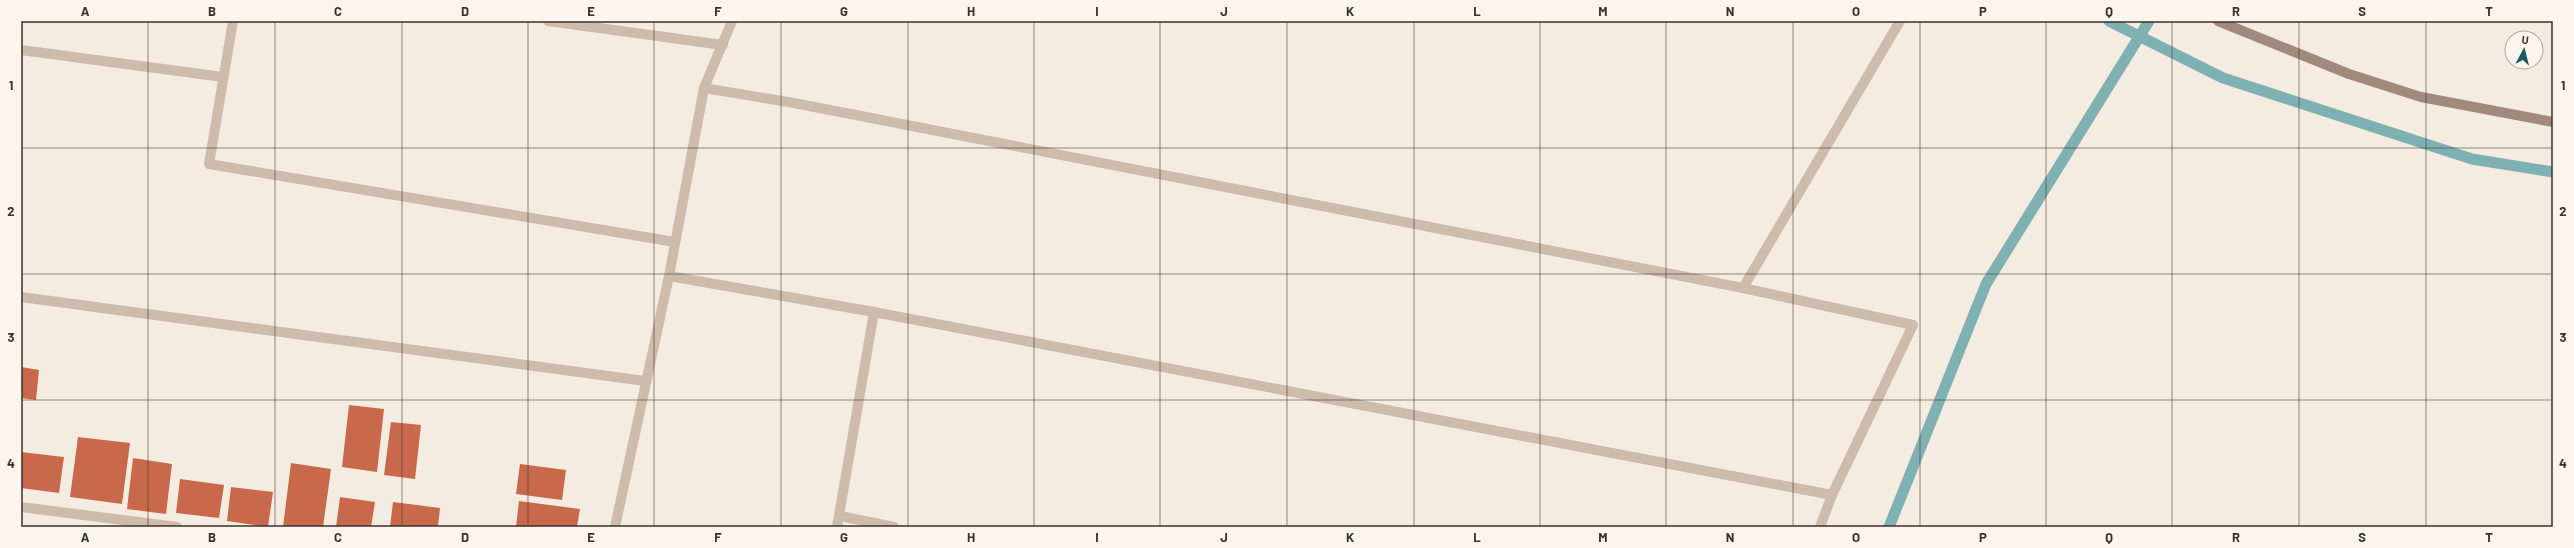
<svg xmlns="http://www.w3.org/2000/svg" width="2574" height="548" font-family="Barlow,sans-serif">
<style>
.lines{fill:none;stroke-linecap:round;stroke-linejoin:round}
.stream{stroke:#7fb0b2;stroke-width:11}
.building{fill:#c8694b}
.street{stroke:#cdbbac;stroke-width:10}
.secondary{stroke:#a18a7d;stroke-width:10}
.grid{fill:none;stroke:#3b302b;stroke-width:1;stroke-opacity:0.55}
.neatline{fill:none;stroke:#3b302b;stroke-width:1.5}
.grid-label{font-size:13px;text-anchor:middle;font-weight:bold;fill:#3b302b}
</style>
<rect width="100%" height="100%" fill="#f4ebe1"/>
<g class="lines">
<g class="stream">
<path d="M 2109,21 L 2223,78 L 2472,159 L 2553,172"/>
<path d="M 1889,527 L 1986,284 L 2149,21"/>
</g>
</g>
<g class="building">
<path d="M 21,367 L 39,370 L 36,400 L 21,398 Z"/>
<path d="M 349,405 L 384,409 L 377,472 L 342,467 Z"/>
<path d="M 391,422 L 421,425 L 415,479 L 384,475 Z"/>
<path d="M 78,437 L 130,443 L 122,504 L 70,497 Z"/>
<path d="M 21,452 L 64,457 L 59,493 L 21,488 Z"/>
<path d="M 133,458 L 172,464 L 166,514 L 127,509 Z"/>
<path d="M 291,463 L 331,469 L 323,527 L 283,527 Z"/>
<path d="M 520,464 L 566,470 L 562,500 L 516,494 Z"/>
<path d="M 180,479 L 224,485 L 219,518 L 176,513 Z"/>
<path d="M 231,487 L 273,492 L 268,527 L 227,521 Z"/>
<path d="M 340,497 L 375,502 L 371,527 L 336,527 Z"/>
<path d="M 519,501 L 580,509 L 577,527 L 516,527 Z"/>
<path d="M 393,502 L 440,508 L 438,527 L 390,527 Z"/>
</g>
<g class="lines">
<g class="street">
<path d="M 233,21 L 209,164 L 675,242"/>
<path d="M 548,21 L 723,45"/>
<path d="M 21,50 L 223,77"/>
<path d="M 704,88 L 794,103 L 1743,288 L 1913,325 L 1832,495 L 1820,527"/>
<path d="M 669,276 L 874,312 L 1832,495"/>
<path d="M 1743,288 L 1900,21"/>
<path d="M 21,297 L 645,381"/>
<path d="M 21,507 L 177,527"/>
<path d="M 840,516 L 894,527"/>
<path d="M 615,527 L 669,276 L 704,88 L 732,21"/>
<path d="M 837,527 L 874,312"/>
</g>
<path class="secondary" d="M 2218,21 L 2349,74 L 2421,97 L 2553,122"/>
</g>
<path class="grid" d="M 148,21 L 148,527M 275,21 L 275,527M 402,21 L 402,527M 528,21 L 528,527M 654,21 L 654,527M 781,21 L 781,527M 908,21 L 908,527M 1034,21 L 1034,527M 1160,21 L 1160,527M 1287,21 L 1287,527M 1414,21 L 1414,527M 1540,21 L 1540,527M 1666,21 L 1666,527M 1793,21 L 1793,527M 1920,21 L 1920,527M 2046,21 L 2046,527M 2172,21 L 2172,527M 2299,21 L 2299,527M 2426,21 L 2426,527M 21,148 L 2553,148M 21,274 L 2553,274M 21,400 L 2553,400"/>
<rect width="2574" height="548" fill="none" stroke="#fbf5ee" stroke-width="44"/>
<g transform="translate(2524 50) rotate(7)"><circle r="19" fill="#fbf5ee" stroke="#aea6a0"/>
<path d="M0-3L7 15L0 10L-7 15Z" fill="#1f5a5e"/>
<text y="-6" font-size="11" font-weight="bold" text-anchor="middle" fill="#3b302b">U</text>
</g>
<rect x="22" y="22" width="2530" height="504" class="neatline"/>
<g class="grid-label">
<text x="85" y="16">A</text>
<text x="212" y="16">B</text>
<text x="338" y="16">C</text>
<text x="465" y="16">D</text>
<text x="591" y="16">E</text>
<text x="718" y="16">F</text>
<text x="844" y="16">G</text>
<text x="971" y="16">H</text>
<text x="1097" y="16">I</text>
<text x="1224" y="16">J</text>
<text x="1350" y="16">K</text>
<text x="1477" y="16">L</text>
<text x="1603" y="16">M</text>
<text x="1730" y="16">N</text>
<text x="1856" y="16">O</text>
<text x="1983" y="16">P</text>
<text x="2109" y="16">Q</text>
<text x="2236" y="16">R</text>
<text x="2362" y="16">S</text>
<text x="2489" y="16">T</text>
<text x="11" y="90">1</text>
<text x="2563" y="90">1</text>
<text x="11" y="216">2</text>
<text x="2563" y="216">2</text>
<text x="11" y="342">3</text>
<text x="2563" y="342">3</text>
<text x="11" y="468">4</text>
<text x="2563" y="468">4</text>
<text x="85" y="542">A</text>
<text x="212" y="542">B</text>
<text x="338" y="542">C</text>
<text x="465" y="542">D</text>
<text x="591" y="542">E</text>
<text x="718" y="542">F</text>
<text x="844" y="542">G</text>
<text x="971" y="542">H</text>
<text x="1097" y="542">I</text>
<text x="1224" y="542">J</text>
<text x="1350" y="542">K</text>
<text x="1477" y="542">L</text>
<text x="1603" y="542">M</text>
<text x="1730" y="542">N</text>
<text x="1856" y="542">O</text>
<text x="1983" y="542">P</text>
<text x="2109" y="542">Q</text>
<text x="2236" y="542">R</text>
<text x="2362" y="542">S</text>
<text x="2489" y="542">T</text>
</g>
</svg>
